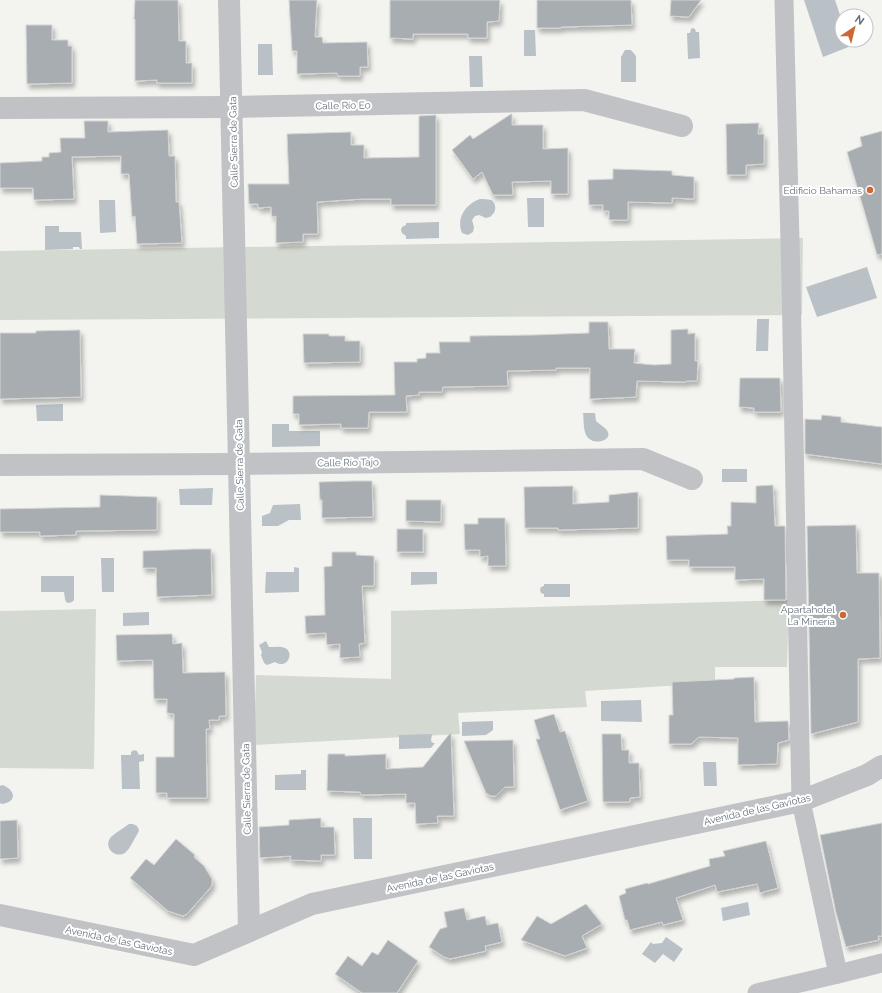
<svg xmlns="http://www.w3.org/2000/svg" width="882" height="993" font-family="Raleway,sans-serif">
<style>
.green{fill:#d4dad1}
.water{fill:#b9c1c6}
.building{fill:#a7adb1;stroke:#d4d5d3;filter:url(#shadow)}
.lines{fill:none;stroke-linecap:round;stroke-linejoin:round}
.pedestrian{stroke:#c0c2c5;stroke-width:19}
.minor{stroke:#c0c2c5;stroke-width:22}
.poi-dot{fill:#cd6836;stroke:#fff;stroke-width:1.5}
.labels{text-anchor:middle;stroke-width:4;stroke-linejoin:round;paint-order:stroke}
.street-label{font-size:10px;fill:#66717d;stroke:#fff}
.poi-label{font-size:10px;fill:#66717d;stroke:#fff;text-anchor:end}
</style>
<defs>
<filter id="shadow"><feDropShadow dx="2.5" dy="4.5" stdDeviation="2" flood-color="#0004"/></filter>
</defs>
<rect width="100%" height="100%" fill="#f3f3f0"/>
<g class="green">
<path d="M 803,238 L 802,315 L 0,320 L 0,251 Z"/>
<path d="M 789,600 L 787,667 L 715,667 L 715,683 L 585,691 L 587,707 L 458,713 L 460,734 L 254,745 L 256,675 L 391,679 L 391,611 Z"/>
<path d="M 96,609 L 94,769 L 0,768 L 0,611 Z"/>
</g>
<g class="water">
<path d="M 804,0 L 835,0 L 842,21 L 842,40 L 849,40 L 851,46 L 823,57 Z"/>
<path d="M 693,28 L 695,29 L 696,32 L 699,32 L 700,58 L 688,59 L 687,33 L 690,33 L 691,29 Z"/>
<path d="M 524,30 L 535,30 L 536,56 L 524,56 Z"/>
<path d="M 258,44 L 272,44 L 273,75 L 258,75 Z"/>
<path d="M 625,50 L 631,50 L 636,56 L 636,82 L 621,82 L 621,57 Z"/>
<path d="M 469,56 L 482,56 L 483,87 L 470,87 Z"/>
<path d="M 527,198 L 544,198 L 544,227 L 528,227 Z"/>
<path d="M 480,199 C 484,199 487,199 491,200 C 496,203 497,211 492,215 C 491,217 488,217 486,218 L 479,215 L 475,216 L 472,220 L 474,227 L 473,232 L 468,235 L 462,233 C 456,217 466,204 480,199 Z"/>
<path d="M 99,200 L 115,200 L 116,232 L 100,233 Z"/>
<path d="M 439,222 L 439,238 L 406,239 L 406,236 L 402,233 L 401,230 L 402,227 L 406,225 L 406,223 Z"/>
<path d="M 45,226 L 59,226 L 59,232 L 81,232 L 82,249 L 80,249 L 79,247 L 73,247 L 73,249 L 45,250 Z"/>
<path d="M 867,267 L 877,298 L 817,317 L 806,287 Z"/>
<path d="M 757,319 L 769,319 L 768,351 L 756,351 Z"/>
<path d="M 63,404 L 63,421 L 37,421 L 36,405 Z"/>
<path d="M 583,413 L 595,413 L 596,421 C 599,424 603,426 606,429 C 616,441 592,447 586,435 C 583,428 584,420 583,413 Z"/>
<path d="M 272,424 L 289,424 L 289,431 L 320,431 L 320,446 L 272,447 Z"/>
<rect x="722" y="469" width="25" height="13"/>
<path d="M 213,488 L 212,505 L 180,505 L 179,489 Z"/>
<path d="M 300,504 L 301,520 L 289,520 L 278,526 L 262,526 L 262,516 L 270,513 L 273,505 Z"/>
<path d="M 101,558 L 114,558 L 114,592 L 102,592 Z"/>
<path d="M 294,567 L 299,568 L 299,592 L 265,593 L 266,572 L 294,572 Z"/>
<path d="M 411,572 L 437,572 L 437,584 L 411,585 Z"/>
<path d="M 41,576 L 74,576 L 74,600 L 72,602 L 69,603 L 66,602 L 65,599 L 64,592 L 41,592 Z"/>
<path d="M 544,584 L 570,584 L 570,597 L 544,597 L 544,594 L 541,593 L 540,590 L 541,587 L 544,586 Z"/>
<path d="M 149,612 L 149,625 L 123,626 L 123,613 Z"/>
<path d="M 266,641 L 269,647 C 274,647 281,646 285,648 C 295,653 287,670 275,662 L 267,665 L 264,663 L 261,655 L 262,652 L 259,645 Z"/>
<path d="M 641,700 L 642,722 L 601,721 L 601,701 Z"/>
<path d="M 493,721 L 493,730 L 486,735 L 462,736 L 462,722 Z"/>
<path d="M 432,734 L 431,741 L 433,743 L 435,743 L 431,748 L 399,749 L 399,735 Z"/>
<path d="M 134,750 L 137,751 L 139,755 L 144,754 L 144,761 L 139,762 L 140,789 L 122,789 L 121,755 L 131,755 L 131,752 Z"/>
<path d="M 703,762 L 716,762 L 717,786 L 704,786 Z"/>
<path d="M 301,770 L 306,770 L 306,790 L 275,790 L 275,775 L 301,774 Z"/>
<path d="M 2,785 C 15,789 18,802 2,804 L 0,803 L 0,786 Z"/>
<path d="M 353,818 L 372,818 L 372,859 L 354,859 Z"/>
<path d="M 129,824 L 133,824 L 137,826 L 139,830 L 138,833 C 134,839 131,847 126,852 C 117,860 102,848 111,837 C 115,833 125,827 129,824 Z"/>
<path d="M 748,902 L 750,915 L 723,921 L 721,908 Z"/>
<path d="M 666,937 L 683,949 L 674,962 L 663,954 L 655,963 L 642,954 L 651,942 L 653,944 L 662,943 Z"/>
</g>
<g class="building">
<path d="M 135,0 L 178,0 L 179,41 L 186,41 L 186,63 L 192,63 L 192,83 L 157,83 L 157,80 L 135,81 L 135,19 L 134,19 Z"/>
<path d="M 289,0 L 317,0 L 315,37 L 322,37 L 323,43 L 367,42 L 368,67 L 360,67 L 360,76 L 338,76 L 337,73 L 297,74 L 297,51 L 292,51 Z"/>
<path d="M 390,0 L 500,0 L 499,21 L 487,22 L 487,38 L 468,38 L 468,34 L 413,34 L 413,39 L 390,38 Z"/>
<path d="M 537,0 L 631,0 L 632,25 L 561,27 L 561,28 L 537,28 Z"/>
<path d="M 671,0 L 701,0 L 689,17 L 670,16 Z"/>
<path d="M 26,25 L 52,25 L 52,40 L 68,40 L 68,46 L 72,46 L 72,83 L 27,84 Z"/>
<path d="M 511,114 L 512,114 L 512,125 L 543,125 L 543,149 L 568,148 L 568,194 L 551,194 L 551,181 L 512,182 L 513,195 L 493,195 L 482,172 L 473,179 L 452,150 L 470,135 L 473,139 Z"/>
<path d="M 436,115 L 436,205 L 391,205 L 391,199 L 362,199 L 317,202 L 318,234 L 303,234 L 303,242 L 276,243 L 276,216 L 272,217 L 271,207 L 258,208 L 258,204 L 249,204 L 248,184 L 289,184 L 287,134 L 351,132 L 351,145 L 364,145 L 364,158 L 419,157 L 419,116 Z"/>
<path d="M 84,121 L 108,121 L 108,132 L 168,130 L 169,156 L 175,156 L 176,202 L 179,202 L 182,243 L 137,244 L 135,216 L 132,217 L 129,174 L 121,174 L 121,156 L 72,157 L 74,199 L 34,200 L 33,188 L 0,188 L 0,163 L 42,161 L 42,157 L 49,157 L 49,153 L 61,152 L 60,138 L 85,138 Z"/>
<path d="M 759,123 L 758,134 L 764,134 L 764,164 L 746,165 L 746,175 L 727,175 L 726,124 Z"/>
<path d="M 882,131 L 882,254 L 877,255 L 847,152 L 862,146 L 860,137 Z"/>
<path d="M 613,169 L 672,171 L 672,175 L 694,177 L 694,199 L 672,198 L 672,203 L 628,202 L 628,220 L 609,220 L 609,211 L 603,211 L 603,205 L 589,205 L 588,180 L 613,179 Z"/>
<path d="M 589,322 L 608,322 L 609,349 L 635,349 L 634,363 L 654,365 L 671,364 L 671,330 L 688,329 L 688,334 L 695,333 L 695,361 L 698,361 L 697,381 L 686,381 L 686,382 L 637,381 L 636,397 L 590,399 L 590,368 L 556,368 L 556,370 L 507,371 L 508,386 L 443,387 L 442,392 L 419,392 L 419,395 L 406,396 L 407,412 L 369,412 L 368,428 L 341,428 L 341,424 L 299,425 L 299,414 L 293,414 L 293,396 L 395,395 L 394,362 L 417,362 L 417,359 L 426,358 L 426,353 L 440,353 L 439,342 L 470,342 L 470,336 L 535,335 L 589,333 Z"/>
<path d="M 80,330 L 81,397 L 0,399 L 0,333 L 36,333 L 36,331 Z"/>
<path d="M 303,334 L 329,334 L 329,336 L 345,336 L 345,341 L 360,341 L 360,362 L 304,363 Z"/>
<path d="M 740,378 L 780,378 L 781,412 L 754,412 L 754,408 L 739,407 Z"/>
<path d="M 822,415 L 841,417 L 841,422 L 882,427 L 882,464 L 805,454 L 805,419 L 821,420 Z"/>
<path d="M 355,481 L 372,481 L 373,517 L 322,518 L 322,500 L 320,500 L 319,482 Z"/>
<path d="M 773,485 L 775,526 L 785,526 L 786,600 L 764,600 L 764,579 L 735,580 L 735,567 L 689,567 L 689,560 L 667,560 L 666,536 L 728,534 L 727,526 L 731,526 L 731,502 L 756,503 L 756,486 Z"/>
<path d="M 573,486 L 573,504 L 609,502 L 609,495 L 638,492 L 638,528 L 558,530 L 558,528 L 525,528 L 524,487 Z"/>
<path d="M 100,495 L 157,497 L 157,530 L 76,531 L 76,535 L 40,536 L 40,532 L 0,532 L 0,509 L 100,507 Z"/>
<path d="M 406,500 L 441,500 L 441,522 L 406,521 Z"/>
<path d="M 478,518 L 505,518 L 506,566 L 488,566 L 488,556 L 480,557 L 480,550 L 465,550 L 464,524 L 478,524 Z"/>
<path d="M 856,525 L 857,573 L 879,573 L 880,658 L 858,659 L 858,722 L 811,734 L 807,526 Z"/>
<rect x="397" y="529" width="26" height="23"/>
<path d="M 194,549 L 211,549 L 212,595 L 157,597 L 156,568 L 143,568 L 143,551 Z"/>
<path d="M 332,552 L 356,552 L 356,555 L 374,556 L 374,586 L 362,586 L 365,643 L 359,644 L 360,657 L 340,658 L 340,644 L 327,645 L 326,633 L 306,634 L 305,616 L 325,615 L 324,567 L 332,566 Z"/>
<path d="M 172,634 L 173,644 L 182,643 L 183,673 L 225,672 L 226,716 L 219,716 L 219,720 L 209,720 L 210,729 L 206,729 L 207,798 L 167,798 L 167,793 L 156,793 L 156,757 L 174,757 L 174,714 L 167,713 L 167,699 L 154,699 L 153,660 L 117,661 L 116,635 Z"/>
<path d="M 754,677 L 755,722 L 788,721 L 789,740 L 778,743 L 777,764 L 738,765 L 738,738 L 699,737 L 691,744 L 669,744 L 669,715 L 673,715 L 672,682 L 734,679 L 734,678 Z"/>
<path d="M 554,714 L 560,732 L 565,731 L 588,801 L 560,810 L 536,739 L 540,739 L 534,720 Z"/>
<path d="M 451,732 L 454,816 L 437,816 L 438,823 L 416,824 L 415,803 L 406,803 L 406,794 L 361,795 L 360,792 L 327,791 L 328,754 L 345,754 L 345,756 L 386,754 L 386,769 L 423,767 Z"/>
<path d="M 602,734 L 621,734 L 622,750 L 629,750 L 629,763 L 639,763 L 640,797 L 630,798 L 630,802 L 603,802 Z"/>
<path d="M 513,740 L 514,787 L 505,787 L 496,796 L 491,796 L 486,793 L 464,741 Z"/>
<path d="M 321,818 L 321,827 L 334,827 L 335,855 L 321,855 L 321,861 L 290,860 L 291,856 L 260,858 L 259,827 L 289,825 L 289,820 Z"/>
<path d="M 17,820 L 18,858 L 0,859 L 0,821 Z"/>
<path d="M 882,823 L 882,936 L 878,936 L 879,940 L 846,947 L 836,913 L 820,835 Z"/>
<path d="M 176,839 L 195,855 L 194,857 L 204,866 L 212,879 L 212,885 L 210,888 L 187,914 L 183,916 L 168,911 L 130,878 L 146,859 L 154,865 Z"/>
<path d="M 766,841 L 778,888 L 760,893 L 757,884 L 717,892 L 715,885 L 676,898 L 683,920 L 663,925 L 662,922 L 630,930 L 627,920 L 625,920 L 619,896 L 626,893 L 625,889 L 647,883 L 648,884 L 710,866 L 709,859 L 725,856 L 723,851 Z"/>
<path d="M 586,904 L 602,924 L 582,936 L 587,948 L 565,956 L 521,940 L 537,916 L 551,924 Z"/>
<path d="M 464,908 L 467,920 L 485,916 L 487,925 L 498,923 L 502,942 L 485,946 L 486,951 L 450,959 L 444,957 L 429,947 L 440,929 L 447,927 L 444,912 Z"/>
<path d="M 388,940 L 418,961 L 397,993 L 362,993 L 335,974 L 348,956 L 362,966 L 372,952 L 378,955 Z"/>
</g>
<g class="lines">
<g class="pedestrian">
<path d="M 784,0 L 791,282 L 801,801 L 838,974"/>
<path d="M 757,993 L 838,974 L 882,963"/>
</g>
<g class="minor">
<path d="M 229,0 L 249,931"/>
<path d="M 0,108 L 232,107 L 584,100 L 682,126"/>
<path d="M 0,465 L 239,464 L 643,459 L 692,479"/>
<path d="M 0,915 L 194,955 L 312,904 L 801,801 L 867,775 L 882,766"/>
</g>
</g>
<g class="poi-dot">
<circle cx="870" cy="190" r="4"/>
<circle cx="843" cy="615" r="4"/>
</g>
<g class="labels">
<g class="street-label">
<text transform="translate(343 105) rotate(-1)" y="4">Calle Río Eo</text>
<text transform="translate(233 142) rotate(-91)" y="4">Calle Sierra de Gata</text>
<text transform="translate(348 462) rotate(-1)" y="4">Calle Río Tajo</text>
<text transform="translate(239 465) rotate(-91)" y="4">Calle Sierra de Gata</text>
<text transform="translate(246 789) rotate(-91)" y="4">Calle Sierra de Gata</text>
<text transform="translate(757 809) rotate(-13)" y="4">Avenida de las Gaviotas</text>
<text transform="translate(440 877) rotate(-12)" y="4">Avenida de las Gaviotas</text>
<text transform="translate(119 940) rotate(12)" y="4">Avenida de las Gaviotas</text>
</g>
<g class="poi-label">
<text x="862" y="194">Edificio Bahamas</text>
<text x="835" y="613">Apartahotel<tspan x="835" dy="12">La Minería</tspan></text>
</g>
</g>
<g transform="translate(854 28) rotate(35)"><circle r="19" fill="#ffffff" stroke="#c2c6cb"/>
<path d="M0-3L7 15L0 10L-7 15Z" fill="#cd6836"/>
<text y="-6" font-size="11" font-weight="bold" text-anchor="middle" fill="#66717d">N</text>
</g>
</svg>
